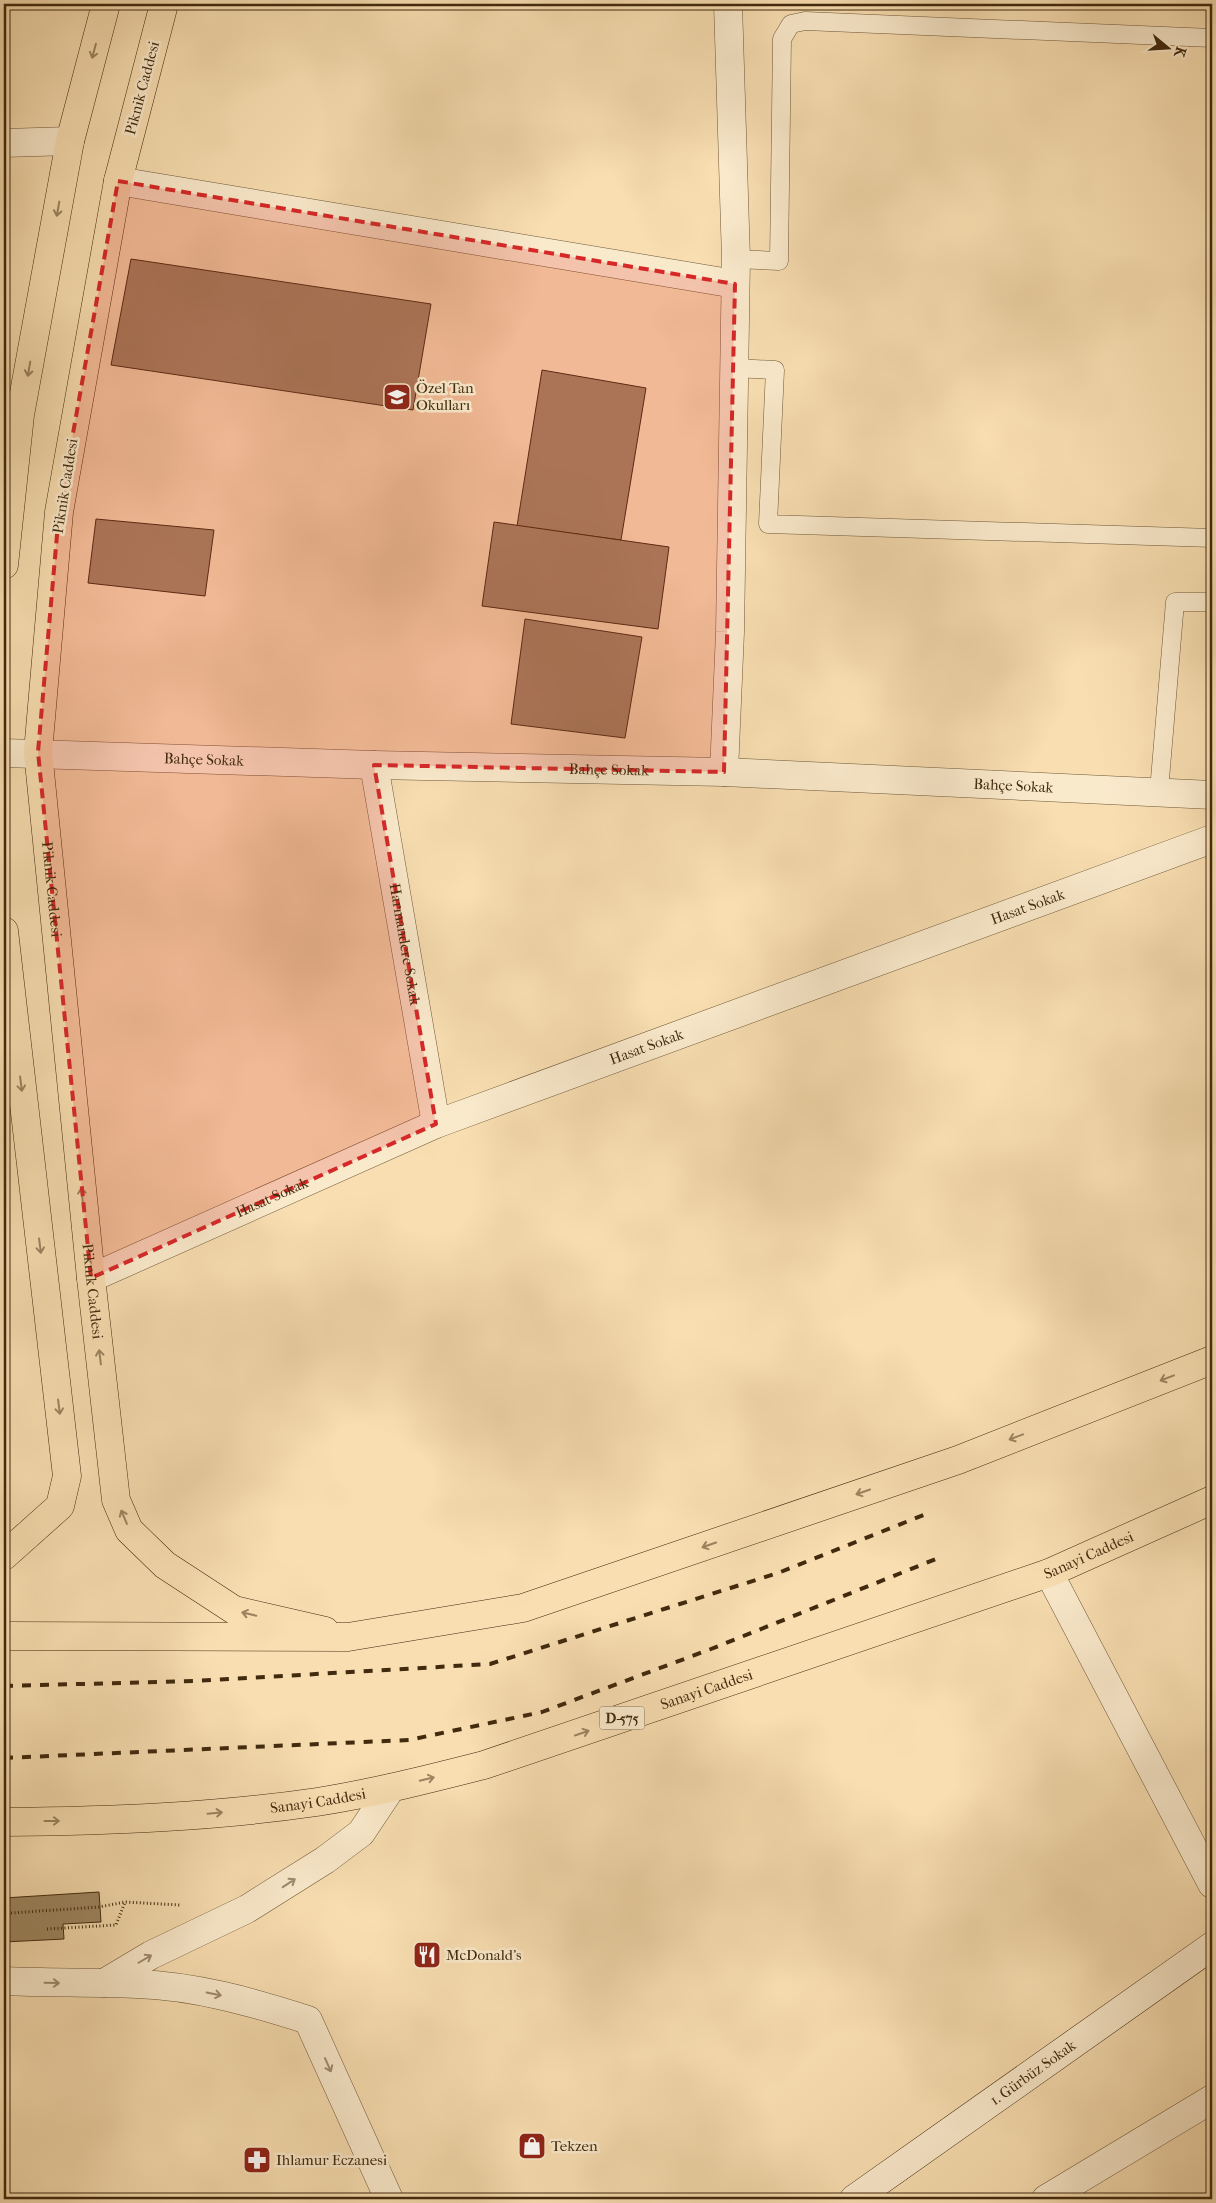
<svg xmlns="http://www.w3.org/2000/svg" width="1216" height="2203" font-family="'IM FELL French Canon',serif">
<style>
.building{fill:#a08863;stroke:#412a0e}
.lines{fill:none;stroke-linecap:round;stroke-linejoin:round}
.service-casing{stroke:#6f5737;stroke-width:19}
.minor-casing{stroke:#6f5737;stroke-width:29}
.tertiary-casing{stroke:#6f5737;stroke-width:29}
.secondary-casing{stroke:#412a0e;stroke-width:29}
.primary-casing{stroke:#412a0e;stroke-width:29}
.trunk-casing{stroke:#412a0e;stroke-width:29}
.path{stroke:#412a0e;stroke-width:3;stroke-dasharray:1 2.5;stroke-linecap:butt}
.service{stroke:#faeacc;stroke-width:18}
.minor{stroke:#faeacc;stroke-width:28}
.tertiary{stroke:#faeacc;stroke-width:28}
.secondary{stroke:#faeacc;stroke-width:28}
.primary{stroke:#f8deb1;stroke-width:28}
.trunk{stroke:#f8deb1;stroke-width:28}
.rail{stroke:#412a0e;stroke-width:4;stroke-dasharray:9 9;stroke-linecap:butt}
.oneway{stroke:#9c8460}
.oneway2{stroke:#9e8a6d}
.marked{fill:#d62828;fill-opacity:0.2;stroke:#d62828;stroke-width:4;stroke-dasharray:10 6;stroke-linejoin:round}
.labels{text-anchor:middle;stroke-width:5;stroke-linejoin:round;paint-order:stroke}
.shield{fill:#faeacc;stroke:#786447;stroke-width:1}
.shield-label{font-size:14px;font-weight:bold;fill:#412a0e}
.street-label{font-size:15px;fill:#412a0e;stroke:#faeacc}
.poi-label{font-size:15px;fill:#412a0e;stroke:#faeacc;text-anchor:start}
</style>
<rect width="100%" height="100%" fill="#f8deb1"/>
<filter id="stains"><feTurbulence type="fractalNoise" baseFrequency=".004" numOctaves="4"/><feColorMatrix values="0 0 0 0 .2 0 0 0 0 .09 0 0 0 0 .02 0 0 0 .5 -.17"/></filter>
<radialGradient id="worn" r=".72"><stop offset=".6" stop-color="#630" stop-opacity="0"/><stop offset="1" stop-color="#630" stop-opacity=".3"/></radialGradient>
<g class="building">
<path d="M 131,259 L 431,304 L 413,410 L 111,365 Z"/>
<path d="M 542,370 L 646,388 L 621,540 L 517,526 Z"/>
<path d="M 96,519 L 214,530 L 205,596 L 88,583 Z"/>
<path d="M 494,522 L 669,547 L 658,629 L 482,606 Z"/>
<path d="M 525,619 L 642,637 L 625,738 L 511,724 Z"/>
<path d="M 99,1892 L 101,1922 L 63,1924 L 64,1939 L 4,1942 L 4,1898 Z"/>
</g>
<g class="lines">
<defs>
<g id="service">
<path d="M 736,259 L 779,261 L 782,39 L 791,24 L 805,21 L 1212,38"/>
<path d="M 734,368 L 775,370 L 768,524 L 1212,538"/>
<path d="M 1159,791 L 1175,602 L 1212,602"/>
</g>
<g id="minor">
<path d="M 4,143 L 70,141"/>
<path d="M 118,181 L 735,284"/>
<path id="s1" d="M 4,753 L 374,765 L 724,772 L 1212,795"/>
<path id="s2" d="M 374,765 L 436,1124"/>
<path d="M 724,772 L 730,632 L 736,259 L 728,4"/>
<path id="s3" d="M 91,1278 L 436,1124 L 1212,839"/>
<path d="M 1049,1573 L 1212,1884"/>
<path d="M 1046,2199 L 1212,2099"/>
</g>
<g id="tertiary">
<path d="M 4,1981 C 48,1983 93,1982 137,1984 C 196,1986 252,2002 308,2020 L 389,2199"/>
<path d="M 104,1983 L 151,1955 L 247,1909 L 325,1860 L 361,1833 L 391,1788"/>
</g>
<g id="secondary">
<path id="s4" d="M 854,2199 L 1212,1946"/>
</g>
<g id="primary">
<path id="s5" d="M 164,4 L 118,181 L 59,512 L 38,752 L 91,1278 L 116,1500 L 129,1530 L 165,1565 L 234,1610 L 325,1631"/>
<path d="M 4,565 L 20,415 L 70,141 L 106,4"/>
<path d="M 4,931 L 67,1476 L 60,1506 L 4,1556"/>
</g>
<g id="trunk">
<path d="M 4,1636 L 348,1637 L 523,1608 L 958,1460 L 1212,1360"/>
<path id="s6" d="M 4,1822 C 109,1821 213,1817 317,1802 C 374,1793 429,1779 484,1765 L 1049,1573 L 1212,1500"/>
</g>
</defs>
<use href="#service" class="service-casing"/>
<use href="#minor" class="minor-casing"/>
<use href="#tertiary" class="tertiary-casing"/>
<use href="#secondary" class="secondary-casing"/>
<use href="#primary" class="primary-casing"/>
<use href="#trunk" class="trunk-casing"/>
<g class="path">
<path d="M 11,1913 L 99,1907 L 125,1902 L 180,1905"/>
<path d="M 47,1929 L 116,1925 L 125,1902"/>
</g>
<use href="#service" class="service"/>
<use href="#minor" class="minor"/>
<use href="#tertiary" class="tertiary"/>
<use href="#secondary" class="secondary"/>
<use href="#primary" class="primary"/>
<use href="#trunk" class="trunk"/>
<g class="rail">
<path d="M 4,1686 L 195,1681 L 490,1664 L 778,1573 L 926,1514"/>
<path d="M 4,1758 L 409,1740 L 542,1712 L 711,1649 L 936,1559"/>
</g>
</g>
<defs><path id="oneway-shaft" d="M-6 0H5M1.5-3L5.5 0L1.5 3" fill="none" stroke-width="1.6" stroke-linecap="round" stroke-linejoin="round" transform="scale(1.25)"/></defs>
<g class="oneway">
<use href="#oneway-shaft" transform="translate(94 51) rotate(105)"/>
<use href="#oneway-shaft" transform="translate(58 209) rotate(100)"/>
<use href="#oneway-shaft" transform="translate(29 369) rotate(100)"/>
<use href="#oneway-shaft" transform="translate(21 1084) rotate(83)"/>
<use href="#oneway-shaft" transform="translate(82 1195) rotate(-96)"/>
<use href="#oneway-shaft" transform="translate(40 1246) rotate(83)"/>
<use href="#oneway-shaft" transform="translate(100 1357) rotate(-97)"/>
<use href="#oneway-shaft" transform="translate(1167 1378) rotate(159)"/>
<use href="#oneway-shaft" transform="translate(59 1407) rotate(83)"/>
<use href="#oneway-shaft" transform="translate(1016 1437) rotate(159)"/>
<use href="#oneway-shaft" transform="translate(863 1492) rotate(161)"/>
<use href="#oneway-shaft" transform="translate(124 1517) rotate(-113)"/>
<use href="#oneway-shaft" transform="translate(709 1545) rotate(161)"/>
<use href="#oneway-shaft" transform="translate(249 1614) rotate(-167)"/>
<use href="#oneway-shaft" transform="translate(582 1733) rotate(-19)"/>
<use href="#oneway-shaft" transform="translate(427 1779) rotate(-14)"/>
<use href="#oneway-shaft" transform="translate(215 1813) rotate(-5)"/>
<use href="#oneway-shaft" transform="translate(52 1821)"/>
</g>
<g class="oneway2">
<use href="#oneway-shaft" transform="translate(289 1883) rotate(-33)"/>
<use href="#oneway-shaft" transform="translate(145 1959) rotate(-30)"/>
<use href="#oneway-shaft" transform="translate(52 1983) rotate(1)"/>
<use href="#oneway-shaft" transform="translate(214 1994) rotate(11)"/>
<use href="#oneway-shaft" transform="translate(328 2065) rotate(66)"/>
</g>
<path class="marked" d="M 118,181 L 735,284 L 724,772 L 374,765 L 436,1124 L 91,1278 L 38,752 L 59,512 Z"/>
<defs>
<symbol id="school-square" viewBox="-11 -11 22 22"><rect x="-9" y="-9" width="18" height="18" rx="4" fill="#8f2418" stroke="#faeacc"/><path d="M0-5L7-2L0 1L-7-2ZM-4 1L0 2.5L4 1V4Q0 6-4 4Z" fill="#fff"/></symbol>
<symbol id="restaurant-square" viewBox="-11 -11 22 22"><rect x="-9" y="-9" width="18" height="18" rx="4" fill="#8f2418" stroke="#faeacc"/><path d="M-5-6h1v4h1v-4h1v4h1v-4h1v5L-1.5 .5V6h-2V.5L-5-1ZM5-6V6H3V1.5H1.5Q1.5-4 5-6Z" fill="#fff"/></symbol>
<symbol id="shop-square" viewBox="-11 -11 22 22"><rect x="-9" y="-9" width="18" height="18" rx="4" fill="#8f2418" stroke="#faeacc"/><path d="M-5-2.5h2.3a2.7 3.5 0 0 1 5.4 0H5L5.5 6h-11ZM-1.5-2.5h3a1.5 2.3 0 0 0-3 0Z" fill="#fff"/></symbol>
<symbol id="pharmacy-square" viewBox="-11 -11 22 22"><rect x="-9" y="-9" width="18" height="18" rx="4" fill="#8f2418" stroke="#faeacc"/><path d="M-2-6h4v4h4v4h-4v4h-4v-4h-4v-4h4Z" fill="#fff"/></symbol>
</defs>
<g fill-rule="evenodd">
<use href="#school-square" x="381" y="381" width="32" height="32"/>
<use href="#restaurant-square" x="411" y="1939" width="32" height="32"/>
<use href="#shop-square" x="516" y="2130" width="32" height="32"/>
<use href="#pharmacy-square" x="241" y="2144" width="32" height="32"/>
</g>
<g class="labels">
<rect class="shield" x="599.5" y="1706.5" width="45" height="23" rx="4"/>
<g class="shield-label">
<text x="622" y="1723">D-575</text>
</g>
<g class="street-label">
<text transform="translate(142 88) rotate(-75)" y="5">Piknik Caddesi</text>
<text transform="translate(65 486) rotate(-81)" y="5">Piknik Caddesi</text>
<text dy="5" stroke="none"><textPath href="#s1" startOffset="200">Bahçe Sokak</textPath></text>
<text dy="5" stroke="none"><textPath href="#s1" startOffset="605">Bahçe Sokak</textPath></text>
<text dy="5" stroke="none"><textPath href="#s1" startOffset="1010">Bahçe Sokak</textPath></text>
<text dy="5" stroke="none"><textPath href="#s5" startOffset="898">Piknik Caddesi</textPath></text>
<text dy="5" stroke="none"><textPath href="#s3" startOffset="1008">Hasat Sokak</textPath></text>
<text dy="5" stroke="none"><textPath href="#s2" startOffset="182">Harmandere Sokak</textPath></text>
<text dy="5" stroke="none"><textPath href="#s3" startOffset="602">Hasat Sokak</textPath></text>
<text dy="5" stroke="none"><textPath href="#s3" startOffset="198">Hasat Sokak</textPath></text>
<text dy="5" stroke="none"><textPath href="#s5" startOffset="1302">Piknik Caddesi</textPath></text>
<text dy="5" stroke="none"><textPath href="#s6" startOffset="1125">Sanayi Caddesi</textPath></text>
<text dy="5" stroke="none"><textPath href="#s6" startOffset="720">Sanayi Caddesi</textPath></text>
<text dy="5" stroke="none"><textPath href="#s6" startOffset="315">Sanayi Caddesi</textPath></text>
<text dy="5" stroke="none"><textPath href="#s4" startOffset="219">1. Gürbüz Sokak</textPath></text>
</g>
<g class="poi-label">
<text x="416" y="393">Özel Tan<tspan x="416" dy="17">Okulları</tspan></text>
<text x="446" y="1960">McDonald's</text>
<text x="551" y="2151">Tekzen</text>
<text x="276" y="2165">Ihlamur Eczanesi</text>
</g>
</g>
<rect width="1216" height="2203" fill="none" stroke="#f8deb1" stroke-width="20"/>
<rect x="5" y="5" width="1206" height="2193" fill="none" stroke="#412a0e" stroke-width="2.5"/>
<rect x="10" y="10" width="1196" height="2183" fill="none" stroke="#412a0e"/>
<g transform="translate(1168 48) rotate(108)" stroke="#faeacc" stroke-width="4" paint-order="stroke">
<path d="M0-4L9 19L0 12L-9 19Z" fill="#412a0e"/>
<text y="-8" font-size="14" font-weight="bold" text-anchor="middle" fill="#412a0e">K</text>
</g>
<rect width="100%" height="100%" filter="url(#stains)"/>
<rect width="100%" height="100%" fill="url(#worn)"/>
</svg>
